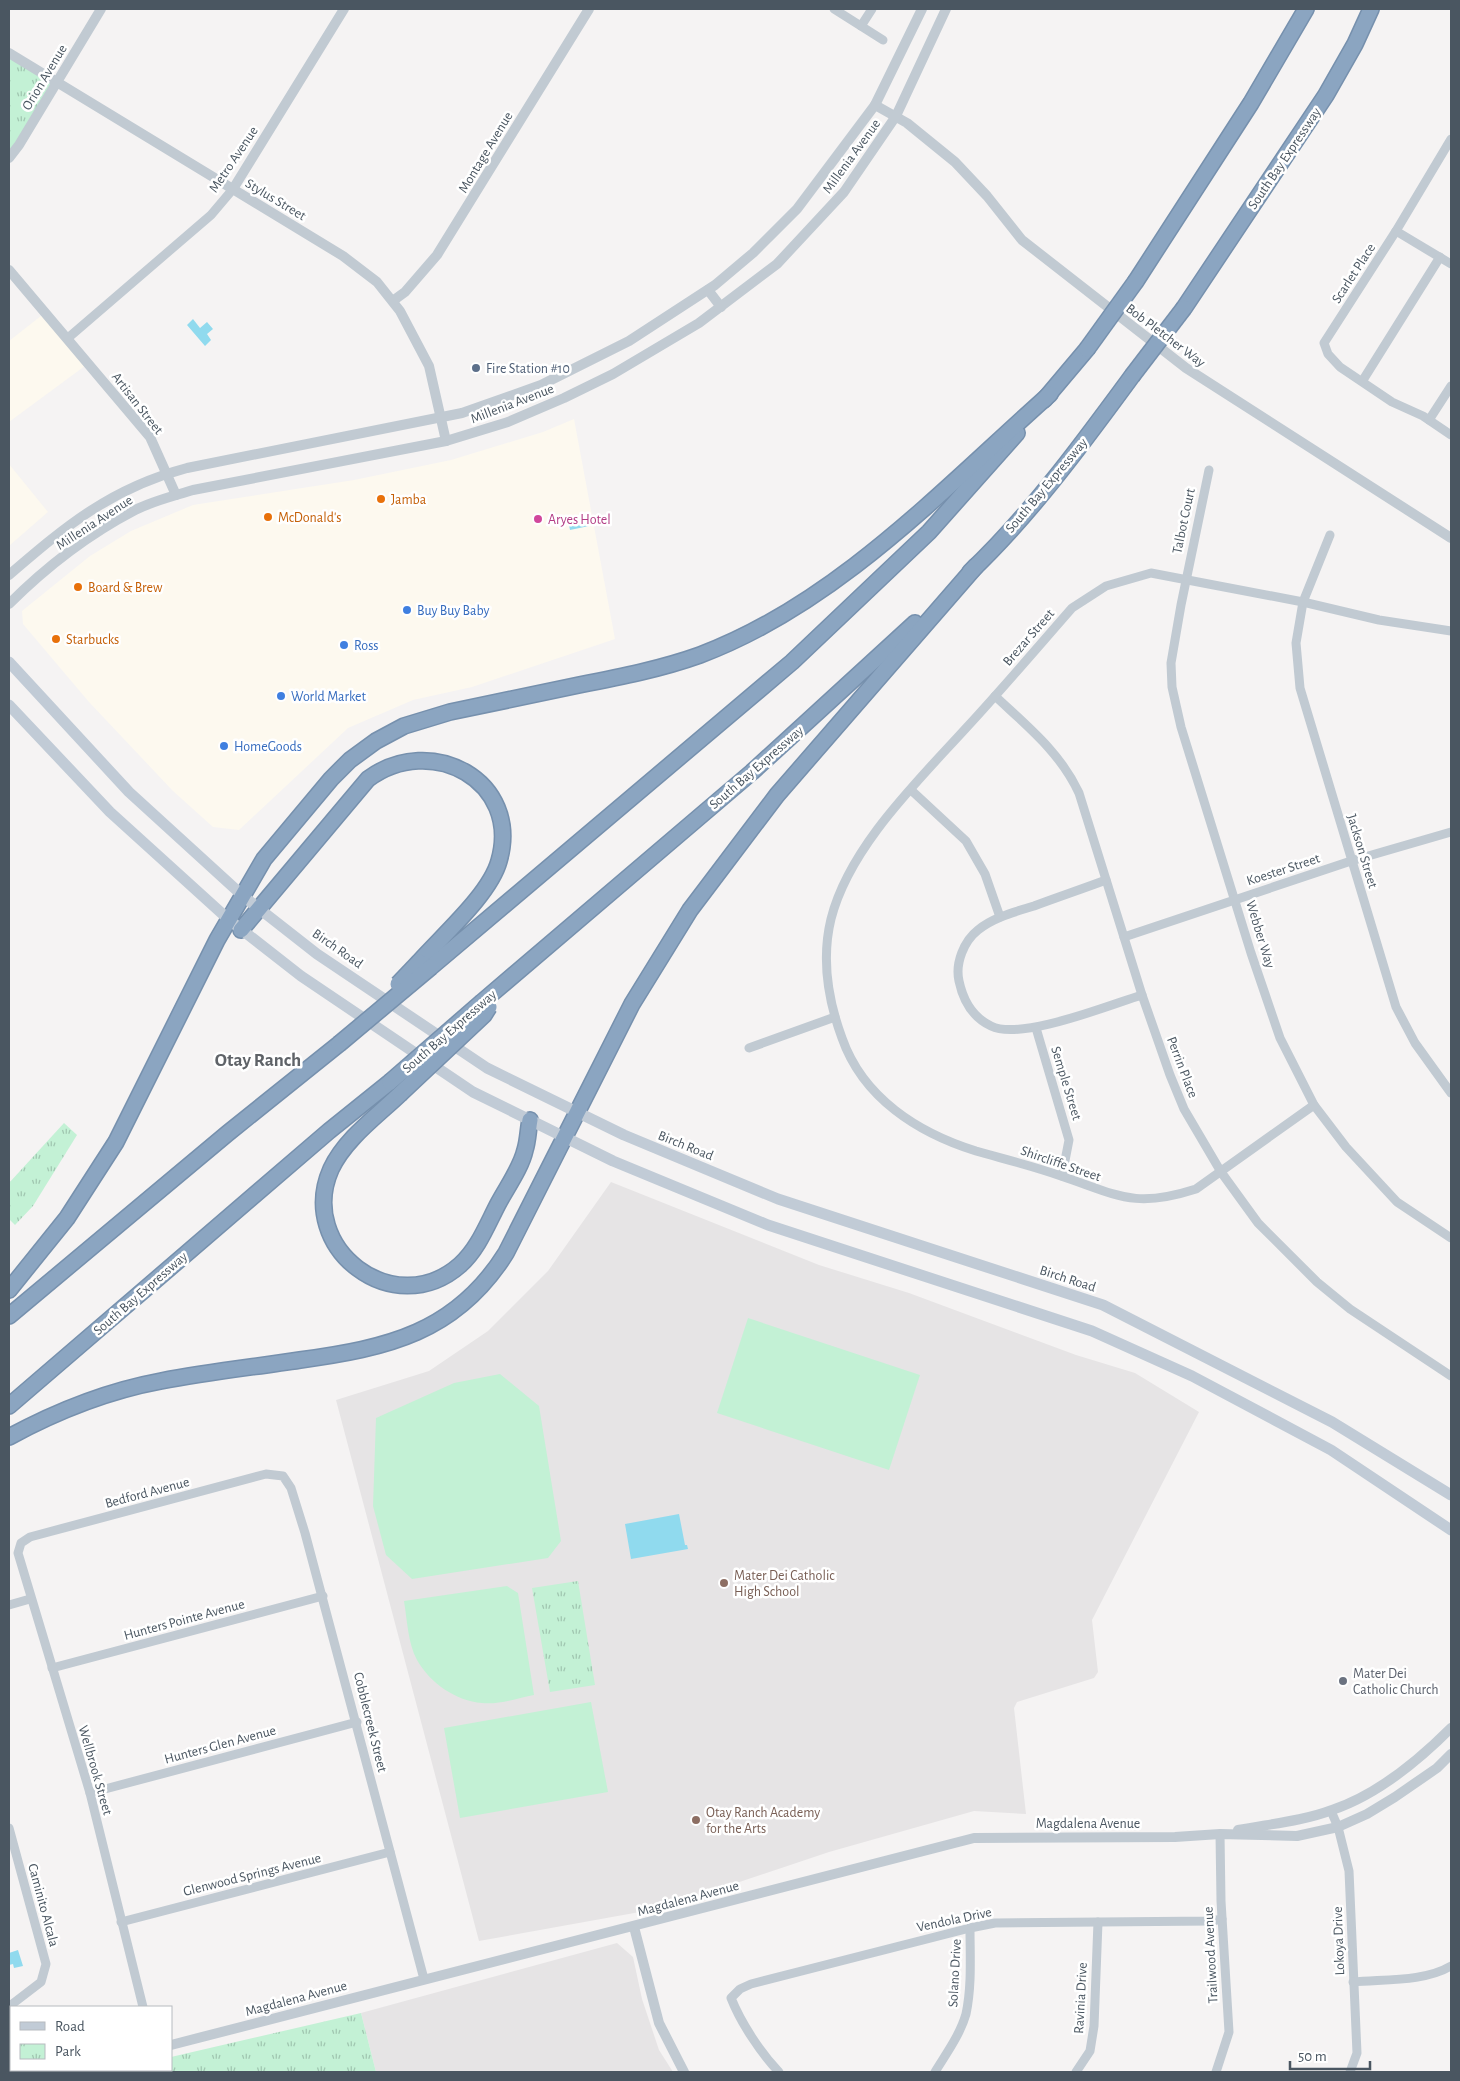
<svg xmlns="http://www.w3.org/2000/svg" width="1460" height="2081" font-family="'Alegreya Sans',sans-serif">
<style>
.commercial{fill:#fdf9ef}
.education{fill:#e6e4e5}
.green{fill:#c3f1d5}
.park{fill:url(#park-tufts)}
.water{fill:#90daee}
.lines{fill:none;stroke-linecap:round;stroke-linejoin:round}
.motorway-casing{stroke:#7690ad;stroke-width:18}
.minor{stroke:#c1cad2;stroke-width:9}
.tertiary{stroke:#c1cad2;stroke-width:10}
.secondary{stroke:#c1cbd6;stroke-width:11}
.motorway{stroke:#8ba5c1;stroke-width:15}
.motorway-bridge-casing{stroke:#7690ad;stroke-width:18;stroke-linecap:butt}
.motorway-bridge{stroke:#8ba5c1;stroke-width:15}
.service-dot{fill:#5c6f8a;stroke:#fff;stroke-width:2}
.food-dot{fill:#e8710a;stroke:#fff;stroke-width:2}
.hotel-dot{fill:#d1479c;stroke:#fff;stroke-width:2}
.shop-dot{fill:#3f7fe0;stroke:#fff;stroke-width:2}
.education-dot{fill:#8d6e63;stroke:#fff;stroke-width:2}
.worship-dot{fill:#6b7280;stroke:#fff;stroke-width:2}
.labels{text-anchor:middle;stroke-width:5;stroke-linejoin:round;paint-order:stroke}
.street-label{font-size:14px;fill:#4a5661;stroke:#fff}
.service-label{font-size:14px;fill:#4e5e75;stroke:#fff;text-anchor:start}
.food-label{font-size:14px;fill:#c56008;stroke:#fff;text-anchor:start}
.hotel-label{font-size:14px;fill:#b23c85;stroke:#fff;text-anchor:start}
.shop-label{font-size:14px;fill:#366cbe;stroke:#fff;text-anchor:start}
.education-label{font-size:14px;fill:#785e54;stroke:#fff;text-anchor:start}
.worship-label{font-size:14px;fill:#5b616d;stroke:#fff;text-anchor:start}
.district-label{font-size:19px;font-weight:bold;fill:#5f6368;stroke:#fff}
</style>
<defs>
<pattern id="park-tufts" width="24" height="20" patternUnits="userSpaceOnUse" patternTransform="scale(1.25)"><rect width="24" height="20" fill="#c3f1d5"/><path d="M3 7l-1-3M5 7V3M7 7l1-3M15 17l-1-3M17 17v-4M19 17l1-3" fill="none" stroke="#a0c6b0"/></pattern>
</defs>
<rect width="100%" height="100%" fill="#f5f3f3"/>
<g class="commercial">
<path d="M 46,312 L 89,363 L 9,422 L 9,341 Z"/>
<path d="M 574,419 L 615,639 L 472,687 L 413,700 L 348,728 L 239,830 L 213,827 L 173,791 L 89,702 L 23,624 L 22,611 L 90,556 L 131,531 L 193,505 L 354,480 L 451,460 L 543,432 Z"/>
<path d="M 9,464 L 48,512 L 9,546 Z"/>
</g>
<g class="education">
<path d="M 611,1182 L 819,1265 L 909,1293 L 1076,1355 L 1135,1373 L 1199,1412 L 1092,1620 L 1098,1672 L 1094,1678 L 1017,1702 L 1014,1708 L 1026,1814 L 974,1811 L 829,1852 L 662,1908 L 479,1941 L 336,1400 L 429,1371 L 488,1331 L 548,1271 Z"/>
<path d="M 617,1943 L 633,1957 L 642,1999 L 659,2050 L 673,2072 L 376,2072 L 361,2013 Z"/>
</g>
<g class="green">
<path d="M 748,1318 L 920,1375 L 889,1470 L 717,1413 Z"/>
<path d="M 500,1374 L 539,1406 L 561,1541 L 548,1558 L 412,1579 L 386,1555 L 373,1506 L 376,1418 L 454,1383 Z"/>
<path d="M 507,1586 L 518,1593 L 534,1695 C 518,1698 498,1705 482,1703 C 456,1701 430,1683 417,1660 C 408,1644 407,1619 404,1601 Z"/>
<path d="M 591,1702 L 608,1792 L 460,1818 L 444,1728 Z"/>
</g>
<g class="park">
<path d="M 9,53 L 57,82 L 9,158 Z"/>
<path d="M 64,1123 L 77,1135 L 33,1206 L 15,1225 L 9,1219 L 9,1183 Z"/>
<path d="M 578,1581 L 595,1685 L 550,1692 L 532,1588 Z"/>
<path d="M 361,2013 L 376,2072 L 107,2072 L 118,2070 L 171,2070 L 171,2057 Z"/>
</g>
<g class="water">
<path d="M 193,319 L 200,328 L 207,322 L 213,329 L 207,334 L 211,340 L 205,346 L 187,325 Z"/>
<path d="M 587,517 L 589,526 L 570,530 L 568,520 Z"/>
<path d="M 679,1514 L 685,1545 L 687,1545 L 688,1549 L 631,1559 L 625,1524 Z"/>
<path d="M 18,1950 L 23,1966 L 14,1968 L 13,1964 L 9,1965 L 9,1953 Z"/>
</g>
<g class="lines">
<defs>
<g id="motorway">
<path d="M 1136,281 L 1251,103 L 1306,9"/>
<path d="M 1184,308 L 1326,95 L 1355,44 L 1371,9"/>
<path d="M 1044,400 L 1087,349"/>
<path d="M 970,572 C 1031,514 1082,444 1132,376"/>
<path d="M 241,930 L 368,779 C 431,732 522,781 499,861 C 490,894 443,935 419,962"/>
<path d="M 431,967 L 792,662 L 929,532 L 1017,433"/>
<path d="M 482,1002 L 752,772 L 915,623"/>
<path d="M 400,1094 C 377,1116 345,1139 331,1169 C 296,1248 394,1323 460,1265 C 478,1249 487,1225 498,1204 C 507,1187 521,1168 525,1150 C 528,1141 528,1130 530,1120"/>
<path d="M 9,1290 L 67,1218 L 116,1142 L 217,940 L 264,859 L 331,779 L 350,760 L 376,741 L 404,726 L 450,712 C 493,703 536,694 579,685 C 620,677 661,669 700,655 C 836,604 943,489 1050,394"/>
<path d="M 9,1316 L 228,1133 L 339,1044"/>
<path d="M 9,1406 L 329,1131 L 390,1082"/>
<path d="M 9,1437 C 57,1411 107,1391 161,1381 C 207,1372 254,1367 300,1360 C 387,1348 456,1333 506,1253 L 632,1004 L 690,910 L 777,795 L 976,566"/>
</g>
</defs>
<use href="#motorway" class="motorway-casing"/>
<g class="minor">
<path d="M 834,9 L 883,40"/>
<path d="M 861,26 L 872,9"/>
<path d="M 1451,139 L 1396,231 L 1324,343 L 1328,354 L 1340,367 L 1392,402 L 1423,416 L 1451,435"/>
<path d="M 1396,231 L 1451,264"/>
<path d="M 68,338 L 211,215 L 233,189"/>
<path d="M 1363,380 L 1440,257"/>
<path d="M 1429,420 L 1451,386"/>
<path d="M 1209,470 L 1181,605 L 1171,663 L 1172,687 L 1181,727 L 1251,953 L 1280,1038 L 1314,1105 L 1346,1147 L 1397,1202 L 1451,1238"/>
<path d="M 1330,535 L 1303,602 L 1296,643 L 1300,688 L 1396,1007 L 1415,1043 L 1451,1093"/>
<path d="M 995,696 C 1027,726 1060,752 1079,793 L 1142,995 L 1170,1075 L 1184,1109 L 1221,1172 L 1258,1223 L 1317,1282 L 1350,1309 L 1451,1376"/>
<path d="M 911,790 L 966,841 L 985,874 L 1000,917"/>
<path d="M 1106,880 C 1082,889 1058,897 1034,906 C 1015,912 994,917 978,930 C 964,941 955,963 959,981 C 963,1000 972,1017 991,1026 C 1021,1041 1109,1005 1142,995"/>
<path d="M 1124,937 L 1351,861 L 1451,832"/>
<path d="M 1036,1028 L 1069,1140 L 1062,1176"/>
<path d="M 749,1048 L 835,1017"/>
<path d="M 1314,1105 L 1196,1189 C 1134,1209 1118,1195 1061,1176 C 1033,1166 1004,1159 976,1151 C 918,1133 863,1098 842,1038 C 828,1000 821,960 831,919 C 849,847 918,781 967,727 C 1003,688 1037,648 1072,608 L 1106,586 L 1151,573 L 1303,602 L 1379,620 L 1451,631"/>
<path d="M 9,1605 L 30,1599"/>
<path d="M 52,1668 L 323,1596"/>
<path d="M 90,1793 L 357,1722"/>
<path d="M 1331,1811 L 1338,1827 L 1349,1871 L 1357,2053 L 1350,2072"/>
<path d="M 9,1828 L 46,1964 L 41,1982 L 11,2005"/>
<path d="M 121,1922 L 390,1852"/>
<path d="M 1353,1982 C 1384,1979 1424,1982 1451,1966"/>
<path d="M 143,2007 L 90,1793 L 18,1553 L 21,1543 L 30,1537 L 266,1474 L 283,1476 L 291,1488 L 305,1533 L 424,1979"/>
<path d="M 9,2022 L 11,2031"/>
<path d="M 20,2070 L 21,2072"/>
<path d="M 38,2070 L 39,2072"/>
<path d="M 779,2072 C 760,2052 741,2023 731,1998 L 740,1989 L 751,1984 L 970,1928 L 995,1923 L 1212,1921 L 1222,1919"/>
<path d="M 935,2072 C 946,2054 960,2035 966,2014 C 972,1986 970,1956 970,1928"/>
<path d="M 1076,2072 L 1090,2051 L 1094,2026 L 1098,1922"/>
<path d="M 1216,2072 L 1229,2032 L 1221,1901 L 1220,1834"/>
</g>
<g class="tertiary">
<path d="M 9,53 L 343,256 L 377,282 L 400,311 L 429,366 L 446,441"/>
<path d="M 875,105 L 907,123 L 955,162 L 987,196 L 1022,240 L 1186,368 L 1451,538"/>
<path d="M 9,158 L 19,145 L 101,9"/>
<path d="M 233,189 L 344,9"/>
<path d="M 9,270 L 150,437 L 176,495"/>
<path d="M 708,290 L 721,307"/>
<path d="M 394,300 L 405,292 L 437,255 L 589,9"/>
<path d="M 9,575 C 66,526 111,488 187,468 L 462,413 L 541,385 L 629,341 L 715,285 L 753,253 L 797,209 L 875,105 L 922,9"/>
<path d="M 9,604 C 45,568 89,534 135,510 C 153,501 174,496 193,490 L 446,441 L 508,422 L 564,398 L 613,374 L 699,323 L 777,264 L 844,192 L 896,116 L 946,9"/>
<path d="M 1238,1830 C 1269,1824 1303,1821 1332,1810 C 1377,1795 1418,1761 1451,1728"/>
<path d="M 634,1927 L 659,2023 L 684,2072"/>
<path d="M 171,2045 L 974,1838 L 1175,1837 L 1220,1834 L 1297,1836 L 1338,1827 L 1367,1814 L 1395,1797 L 1437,1768 L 1451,1754"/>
<path d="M 66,2072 L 76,2070"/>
</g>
<g class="secondary">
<path d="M 9,662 L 129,792 L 243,896 L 317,954 L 487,1068 L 624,1135 L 778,1199 L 1103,1305 L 1332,1422 L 1451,1495"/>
<path d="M 9,705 L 110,812 L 228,919 L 301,976 L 473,1092 L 613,1161 L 768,1225 L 1092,1331 L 1192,1376 L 1331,1450 L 1451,1530"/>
</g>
<use href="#motorway" class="motorway"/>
<defs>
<g id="motorway-bridge">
<path d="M 1087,349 L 1136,281"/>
<path d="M 1132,376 L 1184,308"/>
<path d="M 398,984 L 419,962"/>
<path d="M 339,1044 L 431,967"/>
<path d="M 390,1082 L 482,1002"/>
<path d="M 400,1094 L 484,1015 L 489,1007"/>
</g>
</defs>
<use href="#motorway-bridge" class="motorway-bridge-casing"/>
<use href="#motorway-bridge" class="motorway-bridge"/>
</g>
<circle class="service-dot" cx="476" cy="368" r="5"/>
<g class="food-dot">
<circle cx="381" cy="499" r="5"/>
<circle cx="268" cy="517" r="5"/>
<circle cx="78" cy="587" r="5"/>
<circle cx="56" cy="639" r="5"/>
</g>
<circle class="hotel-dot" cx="538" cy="519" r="5"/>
<g class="shop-dot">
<circle cx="407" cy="610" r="5"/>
<circle cx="344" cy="645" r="5"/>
<circle cx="281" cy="696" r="5"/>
<circle cx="224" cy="746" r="5"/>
</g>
<g class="education-dot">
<circle cx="724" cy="1583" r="5"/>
<circle cx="696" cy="1820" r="5"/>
</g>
<circle class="worship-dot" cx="1343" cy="1681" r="5"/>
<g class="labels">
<g class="street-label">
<text transform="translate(44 77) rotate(-59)" y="5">Orion Avenue</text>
<text transform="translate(485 152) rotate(-59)" y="5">Montage Avenue</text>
<text transform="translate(851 156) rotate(-54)" y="5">Millenia Avenue</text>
<text transform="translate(1284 158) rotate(-56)" y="5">South Bay Expressway</text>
<text transform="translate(233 159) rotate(-56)" y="5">Metro Avenue</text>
<text transform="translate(276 199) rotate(31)" y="5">Stylus Street</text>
<text transform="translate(1353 273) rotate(-57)" y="5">Scarlet Place</text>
<text transform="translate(1166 335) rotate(37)" y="5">Bob Pletcher Way</text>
<text transform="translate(138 403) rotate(52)" y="5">Artisan Street</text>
<text transform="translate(512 403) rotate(-21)" y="5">Millenia Avenue</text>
<text transform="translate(1046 485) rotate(-50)" y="5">South Bay Expressway</text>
<text transform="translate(1183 521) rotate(-78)" y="5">Talbot Court</text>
<text transform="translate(94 522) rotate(-33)" y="5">Millenia Avenue</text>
<text transform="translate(1028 637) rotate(-49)" y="5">Brezar Street</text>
<text transform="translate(756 767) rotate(-41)" y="5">South Bay Expressway</text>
<text transform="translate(1363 851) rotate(73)" y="5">Jackson Street</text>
<text transform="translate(1283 869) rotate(-18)" y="5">Koester Street</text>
<text transform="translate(1261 934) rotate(73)" y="5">Webber Way</text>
<text transform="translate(338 948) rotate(35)" y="5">Birch Road</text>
<text transform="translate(449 1031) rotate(-41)" y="5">South Bay Expressway</text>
<text transform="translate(1183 1067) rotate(69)" y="5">Perrin Place</text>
<text transform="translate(1067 1083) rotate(73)" y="5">Semple Street</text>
<text transform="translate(686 1145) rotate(22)" y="5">Birch Road</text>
<text transform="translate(1061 1163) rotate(19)" y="5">Shircliffe Street</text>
<text transform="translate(1068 1278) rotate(18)" y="5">Birch Road</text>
<text transform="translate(140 1293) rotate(-41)" y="5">South Bay Expressway</text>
<text transform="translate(147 1492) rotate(-15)" y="5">Bedford Avenue</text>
<text transform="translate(184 1619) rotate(-15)" y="5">Hunters Pointe Avenue</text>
<text transform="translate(371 1722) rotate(76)" y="5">Cobblecreek Street</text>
<text transform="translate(220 1744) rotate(-15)" y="5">Hunters Glen Avenue</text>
<text transform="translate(96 1770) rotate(74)" y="5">Wellbrook Street</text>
<text x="1088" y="1828">Magdalena Avenue</text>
<text transform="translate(252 1874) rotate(-14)" y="5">Glenwood Springs Avenue</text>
<text transform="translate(688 1898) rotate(-15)" y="5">Magdalena Avenue</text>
<text transform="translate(44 1905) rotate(75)" y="5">Caminito Alcala</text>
<text transform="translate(954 1919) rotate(-12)" y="5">Vendola Drive</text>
<text transform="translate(1338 1941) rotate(-92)" y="5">Lokoya Drive</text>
<text transform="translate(1210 1955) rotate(-93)" y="5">Trailwood Avenue</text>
<text transform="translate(954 1973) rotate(-87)" y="5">Solano Drive</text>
<text transform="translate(296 1998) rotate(-15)" y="5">Magdalena Avenue</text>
<text transform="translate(1080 1998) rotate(-87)" y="5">Ravinia Drive</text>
</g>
<g class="service-label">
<text x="486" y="373">Fire Station #10</text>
</g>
<g class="food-label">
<text x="391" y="504">Jamba</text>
<text x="278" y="522">McDonald's</text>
<text x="88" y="592">Board &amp; Brew</text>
<text x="66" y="644">Starbucks</text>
</g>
<g class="hotel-label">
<text x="548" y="524">Aryes Hotel</text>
</g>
<g class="shop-label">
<text x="417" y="615">Buy Buy Baby</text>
<text x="354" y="650">Ross</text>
<text x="291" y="701">World Market</text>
<text x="234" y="751">HomeGoods</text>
</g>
<g class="education-label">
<text x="734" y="1580">Mater Dei Catholic<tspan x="734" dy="16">High School</tspan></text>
<text x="706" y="1817">Otay Ranch Academy<tspan x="706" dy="16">for the Arts</tspan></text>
</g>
<g class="worship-label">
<text x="1353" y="1678">Mater Dei<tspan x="1353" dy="16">Catholic Church</tspan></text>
</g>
<g class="district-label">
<text x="258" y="1066">Otay Ranch</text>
</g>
</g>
<rect width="1460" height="2081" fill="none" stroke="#4a5661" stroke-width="20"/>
<rect x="10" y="2006" width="162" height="65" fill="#ffffff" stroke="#b7bbc0"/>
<rect x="20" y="2022" width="25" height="8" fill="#c1cbd6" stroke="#b7bbc0"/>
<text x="55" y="2031" font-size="15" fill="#4a5661">Road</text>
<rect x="20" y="2044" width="25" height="15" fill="url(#park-tufts)" stroke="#b7bbc0"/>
<text x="55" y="2056" font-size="15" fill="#4a5661">Park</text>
<path d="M1290 2061v8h80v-8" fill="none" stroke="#4a5661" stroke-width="2.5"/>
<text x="1298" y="2061" font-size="15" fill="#4a5661" stroke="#ffffff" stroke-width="4" paint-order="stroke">50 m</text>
</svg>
